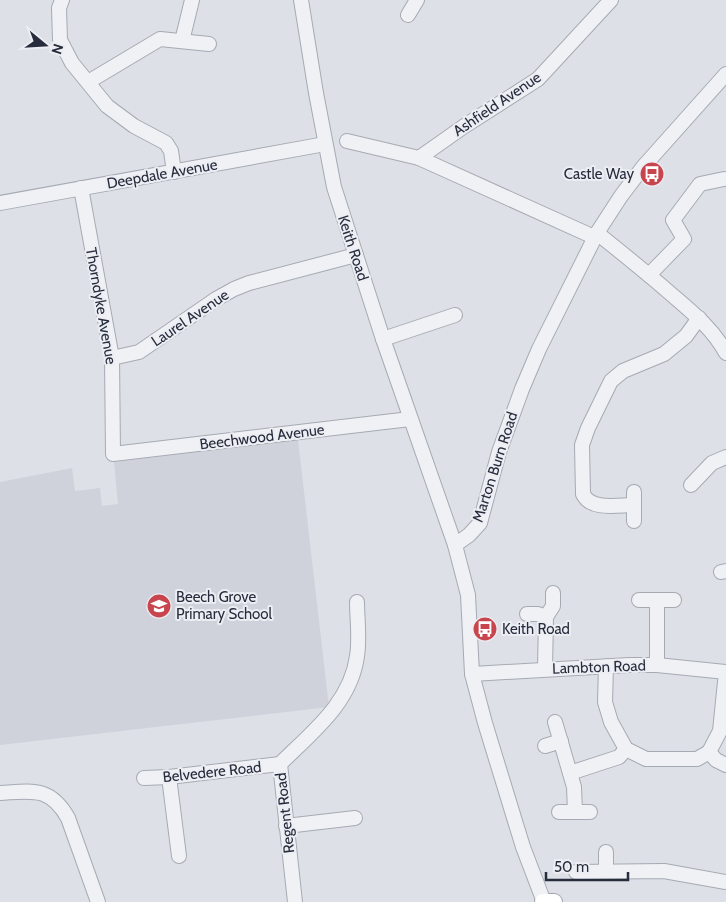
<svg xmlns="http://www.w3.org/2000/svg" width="726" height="902" font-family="Cabin,sans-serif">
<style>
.built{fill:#cfd2db}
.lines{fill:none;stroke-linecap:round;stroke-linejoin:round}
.minor-casing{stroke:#a6aab3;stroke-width:16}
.major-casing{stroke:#9ca3b1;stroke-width:18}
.minor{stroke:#eff1f5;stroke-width:14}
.major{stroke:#fff;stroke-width:16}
.labels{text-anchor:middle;stroke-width:4;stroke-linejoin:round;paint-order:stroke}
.street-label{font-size:15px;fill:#272d3c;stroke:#eceef4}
.poi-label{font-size:15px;fill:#272d3c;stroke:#eceef4;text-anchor:start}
</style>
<rect width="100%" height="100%" fill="#dde0e6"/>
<path class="built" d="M 298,440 L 329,707 L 0,745 L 0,482 L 72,468 L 75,491 L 100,488 L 102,506 L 118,504 L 114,462 Z"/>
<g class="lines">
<defs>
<g id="minor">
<path d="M 62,0 L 59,8 L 60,40 L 72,63 L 107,106 L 134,126 L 166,143 L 171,151 L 174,172"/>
<path d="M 301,0 L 316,93 L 334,187 L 383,339 L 455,545 L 468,595 L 472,674 L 485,723 L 523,847 L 544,902"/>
<path d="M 408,15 L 417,0"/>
<path d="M 182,41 L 192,0"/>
<path d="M 88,82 L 160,39 L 209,44"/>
<path d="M 347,141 L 419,158 L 594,237"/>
<path d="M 419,158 L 463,127 L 538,79 L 611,0"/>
<path d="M 81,188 L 112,358 L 113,454 L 410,419"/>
<path d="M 0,203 L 325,144"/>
<path d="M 597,233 C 622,253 647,273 671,294 C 692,312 713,329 726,353"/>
<path d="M 649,275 L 684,239 L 673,220 L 700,184 L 724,179"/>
<path d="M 383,339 L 455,315"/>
<path d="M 112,358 L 139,352 L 216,299 L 234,289 L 249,283 L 356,255"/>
<path d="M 691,485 L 712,463 L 726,457"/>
<path d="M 634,492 L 634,521"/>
<path d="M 634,505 C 618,505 591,511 583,494 L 582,445 L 588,428 L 611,381 L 623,371 L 664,354 L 686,336 L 699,318"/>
<path d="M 455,545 L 469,535 L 480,523 L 499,452 L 522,389 L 539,349 L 597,233 L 621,196 L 643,167 L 726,74"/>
<path d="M 721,572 L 726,571"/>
<path d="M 639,600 L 674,600"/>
<path d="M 657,600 L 657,665"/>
<path d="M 527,614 L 538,614 L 546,617"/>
<path d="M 545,669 L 546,617 L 553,606 L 553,593"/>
<path d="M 472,674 L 629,665 L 657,665 L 726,672 L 720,731 L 709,752 L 697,759 L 646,759 L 626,749 L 611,722 L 605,702 L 606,666"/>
<path d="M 555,722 L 574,787 L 575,812"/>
<path d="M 545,746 L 561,741"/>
<path d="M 709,752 L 716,760 L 726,765"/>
<path d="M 570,773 L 619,757 L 626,749"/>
<path d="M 169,777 L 179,856"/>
<path d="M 144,778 L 169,777 L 280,764"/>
<path d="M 0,793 C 32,791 50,786 68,818 L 98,902"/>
<path d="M 559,812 L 590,812"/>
<path d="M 286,826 L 355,818"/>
<path d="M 606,871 L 606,852"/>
<path d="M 576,872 L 664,871 L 726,882"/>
<path d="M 295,902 L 280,764 C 311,733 351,703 357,656 C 360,638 357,619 357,602"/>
</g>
<path id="major" d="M 543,902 L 554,902"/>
</defs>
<use href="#minor" class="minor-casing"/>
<use href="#major" class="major-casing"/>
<use href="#minor" class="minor"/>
<use href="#major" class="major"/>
</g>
<defs>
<symbol id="bus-disc" viewBox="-11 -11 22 22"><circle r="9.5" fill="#c8454d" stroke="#eceef4"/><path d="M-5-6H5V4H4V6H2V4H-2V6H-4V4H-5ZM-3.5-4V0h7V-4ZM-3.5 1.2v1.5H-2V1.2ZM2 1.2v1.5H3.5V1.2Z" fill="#fff"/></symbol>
<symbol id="school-disc" viewBox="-11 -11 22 22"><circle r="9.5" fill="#c8454d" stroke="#eceef4"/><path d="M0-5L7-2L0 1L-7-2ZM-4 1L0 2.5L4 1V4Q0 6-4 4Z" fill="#fff"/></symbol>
</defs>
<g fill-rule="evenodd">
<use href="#bus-disc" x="638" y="160" width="28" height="28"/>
<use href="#school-disc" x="145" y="592" width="28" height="28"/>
<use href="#bus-disc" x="471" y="615" width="28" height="28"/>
</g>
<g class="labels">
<g class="street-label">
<text transform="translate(497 104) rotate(-34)" y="5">Ashfield Avenue</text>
<text transform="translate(162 174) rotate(-10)" y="5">Deepdale Avenue</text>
<text transform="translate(353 248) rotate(72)" y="5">Keith Road</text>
<text transform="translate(101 306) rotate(80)" y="5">Thorndyke Avenue</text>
<text transform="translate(190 318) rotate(-34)" y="5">Laurel Avenue</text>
<text transform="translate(262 437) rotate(-7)" y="5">Beechwood Avenue</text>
<text transform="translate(495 467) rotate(-72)" y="5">Marton Burn Road</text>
<text transform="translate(599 667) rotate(-2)" y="5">Lambton Road</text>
<text transform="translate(212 772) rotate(-6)" y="5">Belvedere Road</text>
<text transform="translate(285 813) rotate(-96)" y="5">Regent Road</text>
</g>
<g class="poi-label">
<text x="634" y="179" text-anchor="end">Castle Way</text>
<text x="176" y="602">Beech Grove<tspan x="176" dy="17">Primary School</tspan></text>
<text x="502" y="634">Keith Road</text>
</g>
</g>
<g transform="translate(45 45) rotate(108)" stroke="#eceef4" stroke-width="4" paint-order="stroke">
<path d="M0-4L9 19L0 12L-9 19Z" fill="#272d3c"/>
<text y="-8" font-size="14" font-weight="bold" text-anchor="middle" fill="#272d3c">N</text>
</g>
<path d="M546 872v8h82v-8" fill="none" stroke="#272d3c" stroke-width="2.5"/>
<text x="554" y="872" font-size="15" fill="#272d3c" stroke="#eceef4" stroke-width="4" paint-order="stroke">50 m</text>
</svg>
